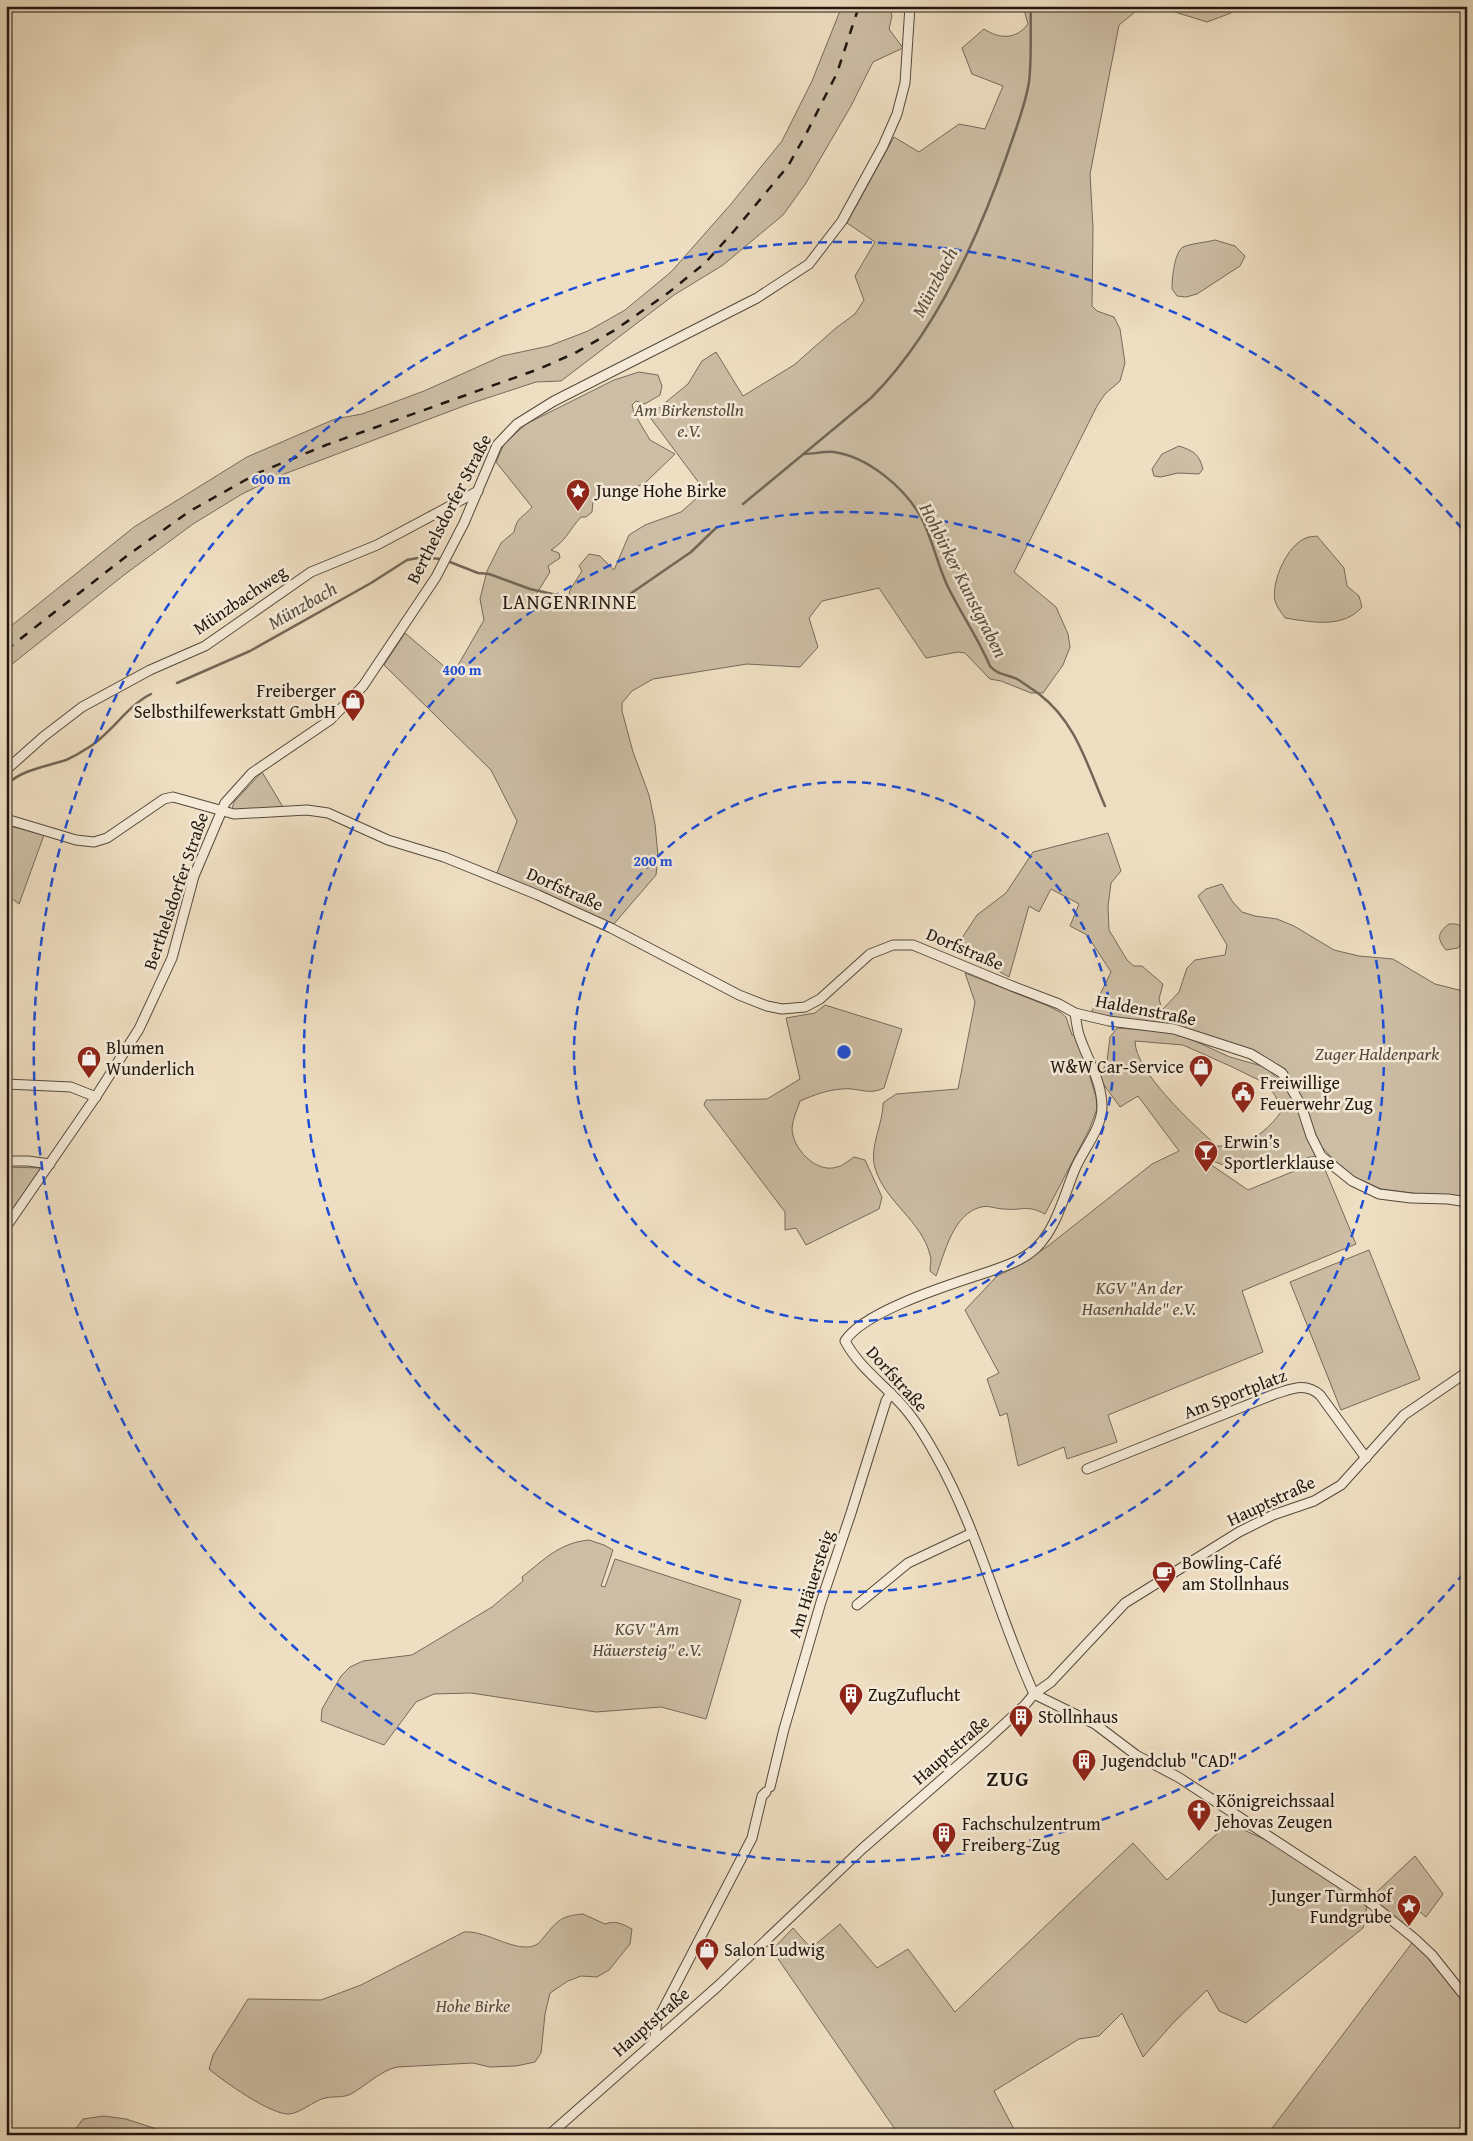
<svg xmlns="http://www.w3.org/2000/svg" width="1473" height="2141" font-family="'Gentium Book Plus',serif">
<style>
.green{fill:#ccbda4;stroke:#766a5a;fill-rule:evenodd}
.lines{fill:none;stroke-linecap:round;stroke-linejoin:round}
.stream{stroke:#736656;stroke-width:2.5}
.minor-casing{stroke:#54493c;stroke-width:11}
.minor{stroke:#f5ead7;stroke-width:9}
.rail{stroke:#211710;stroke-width:2.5;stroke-dasharray:9 9;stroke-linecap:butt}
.ring{fill:none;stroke:#1d4ed8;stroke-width:2.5;stroke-dasharray:9 6}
.labels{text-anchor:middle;stroke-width:5;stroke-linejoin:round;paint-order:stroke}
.park-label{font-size:18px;font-style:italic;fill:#54493c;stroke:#f5ead7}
.poi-label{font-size:18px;fill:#211710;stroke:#f5ead7;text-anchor:start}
.street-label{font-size:18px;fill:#211710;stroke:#f5ead7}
.water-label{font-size:19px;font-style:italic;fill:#574c3f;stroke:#f5ead7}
.quarter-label{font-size:20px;letter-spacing:1px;fill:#211710;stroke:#f5ead7}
.district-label{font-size:22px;font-weight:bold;letter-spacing:1px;fill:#211710;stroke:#f5ead7}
.centre{fill:#1d4ed8;stroke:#f5ead7;stroke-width:2.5}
.ring-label{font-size:15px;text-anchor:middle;font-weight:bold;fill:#1d4ed8;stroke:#f5ead7;stroke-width:5;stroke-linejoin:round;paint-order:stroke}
</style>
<rect width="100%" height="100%" fill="#efdfc2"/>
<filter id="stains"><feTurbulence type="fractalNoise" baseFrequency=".004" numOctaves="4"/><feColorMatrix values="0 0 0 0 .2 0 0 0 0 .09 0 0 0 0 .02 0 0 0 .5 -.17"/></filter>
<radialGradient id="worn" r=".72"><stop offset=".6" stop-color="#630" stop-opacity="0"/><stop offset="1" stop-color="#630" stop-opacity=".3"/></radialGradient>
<g class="green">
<path d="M 842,6 L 889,6 L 892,16 L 889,29 L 903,48 L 873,62 L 851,106 L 806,183 L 783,215 L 723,265 L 674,295 L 561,381 L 536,382 L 469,404 L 279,476 L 242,494 L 193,524 L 124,575 L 6,669 L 6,630 L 134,527 L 247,457 L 335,419 L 362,414 L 424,391 L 502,356 L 549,346 L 588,331 L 625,310 L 671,272 L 731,204 L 782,141 L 812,81 Z"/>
<path d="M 1023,6 L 1234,6 L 1231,13 L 1207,22 L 1162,8 L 1135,12 L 1119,25 L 1090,174 L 1093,228 L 1092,306 L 1097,311 L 1114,317 L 1120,329 L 1125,363 L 1120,381 L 1105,394 L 1097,406 L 1014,572 L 1056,607 L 1068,634 L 1070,647 L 1063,665 L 1043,693 L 1031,693 L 1001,681 L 990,679 L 965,653 L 958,652 L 926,658 L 879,588 L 822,601 L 809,618 L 818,647 L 800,667 L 747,664 L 653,679 L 632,691 L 622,703 L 622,711 L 633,752 L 649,795 L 655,824 L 658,856 L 656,875 L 613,925 L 497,873 L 517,821 L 491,770 L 384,665 L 405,633 L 453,674 L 484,620 L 480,599 L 487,571 L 501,543 L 514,532 C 517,516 523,518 532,507 L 496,462 L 504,444 L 526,424 L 614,380 L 639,372 L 658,375 L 662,386 L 660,395 L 645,404 L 636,401 L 632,405 L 634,413 L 650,440 L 675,454 L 645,483 L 615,497 L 605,492 L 598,500 L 595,499 L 593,501 L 592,512 L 586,517 L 581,517 C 569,530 566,541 551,550 L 559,553 L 560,558 L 548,566 L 550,572 L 535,596 L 537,599 L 567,604 L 570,590 L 582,571 L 579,566 L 589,554 L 600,556 L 614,570 L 629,535 L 645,525 L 681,512 L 705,491 L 649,416 L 688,384 L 702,361 L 716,352 L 743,396 L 794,365 L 836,328 L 855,314 L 864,300 L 855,276 L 875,242 L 847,223 L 894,137 L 919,152 L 959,124 L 985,129 L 1003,86 L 972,74 L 962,48 L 984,29 C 999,39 1016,40 1028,24 Z"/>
<path d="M 1215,240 L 1235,246 L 1245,256 L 1240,266 L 1197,294 L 1186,297 L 1177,296 L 1172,289 C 1172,279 1174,253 1183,247 C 1189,244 1208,242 1215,240 Z"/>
<path d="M 1179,446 C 1194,451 1199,454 1203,469 L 1199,474 L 1178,473 L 1161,477 L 1154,476 L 1152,469 L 1162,454 Z"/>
<path d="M 1317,536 L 1344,568 L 1347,586 L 1359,596 L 1362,607 C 1343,629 1311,622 1285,618 C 1282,613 1277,608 1275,601 C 1271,582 1287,545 1306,538 C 1309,536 1314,537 1317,536 Z"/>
<path d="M 262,772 L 283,807 L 236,810 L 232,809 L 234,802 Z"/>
<path d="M 6,825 L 44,835 L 19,904 L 6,894 Z"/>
<path d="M 1108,833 L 1121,871 L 1111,883 L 1108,906 L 1109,930 L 1127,960 L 1134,966 L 1142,966 L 1163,984 L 1159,999 L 1162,1010 L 1179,992 L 1187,968 L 1195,960 L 1225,955 L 1227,945 L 1198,896 L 1206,889 L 1222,884 L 1232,901 L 1242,912 L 1255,916 L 1277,919 L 1294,926 L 1334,950 L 1359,956 L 1393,959 L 1435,984 L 1467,992 L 1467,1200 L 1381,1189 L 1354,1177 L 1333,1159 L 1312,1136 L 1283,1072 L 1252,1052 L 1155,1025 L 1091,1013 L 1111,972 L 1087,935 L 1070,926 L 1079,904 L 1051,889 L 1039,912 L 1029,906 L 1009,977 L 956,947 L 977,915 L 1006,893 L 1033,852 Z"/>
<path d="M 1449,924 C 1459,923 1464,926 1467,936 L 1458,948 L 1446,950 C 1437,939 1437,933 1449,924 Z"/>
<path d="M 965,973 L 1046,1005 L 1060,1012 L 1066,1017 L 1072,1035 L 1075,1035 L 1084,1057 L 1096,1097 L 1097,1109 L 1089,1130 L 1045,1214 C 1026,1204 1023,1211 1004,1209 C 996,1209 989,1205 981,1207 C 953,1214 945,1252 936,1276 L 930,1271 C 930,1266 932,1260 930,1255 C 922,1221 885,1202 875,1168 C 869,1146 883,1125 883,1103 L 896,1094 L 958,1089 L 975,1002 Z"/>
<path d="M 825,1005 L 902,1029 L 884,1088 C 868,1096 858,1087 842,1089 C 827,1090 814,1095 800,1101 C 797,1110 793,1118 792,1128 C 792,1148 816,1174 837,1167 C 843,1166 849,1160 854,1157 L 865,1160 L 882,1197 L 879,1209 L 806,1245 L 796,1228 L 785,1230 L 785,1212 L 704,1105 L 706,1100 L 767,1099 L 800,1079 L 786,1018 L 815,1013 Z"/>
<path d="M 1117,1028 L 1175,1032 L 1230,1057 L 1265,1067 L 1278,1079 L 1298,1106 L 1316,1156 L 1251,1168 L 1228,1167 L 1213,1161 L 1210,1164 L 1248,1190 L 1321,1160 L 1356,1244 L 1242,1291 L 1263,1352 L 1108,1415 L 1117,1442 L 1067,1459 L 1064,1447 L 1018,1466 L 1007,1413 L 1000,1416 L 987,1379 L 999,1373 L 965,1310 L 997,1276 L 1018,1266 L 1048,1246 L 1152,1164 L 1179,1151 L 1138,1096 L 1120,1107 L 1099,1078 L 1107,1062 L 1110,1037 ZM 1135,1041 L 1183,1045 L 1230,1066 L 1267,1084 L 1276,1097 L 1281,1112 C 1271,1126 1255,1141 1237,1145 C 1231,1147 1223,1146 1217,1146 C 1194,1125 1135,1072 1135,1041 Z"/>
<path d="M 6,1167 L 42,1168 L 6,1218 Z"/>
<path d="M 1369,1250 L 1420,1379 L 1341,1410 L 1290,1282 Z"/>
<path d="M 589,1540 L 604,1545 L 613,1550 L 601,1586 L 605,1587 L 615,1559 L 741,1600 L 706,1719 L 661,1707 L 596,1712 L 471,1693 L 434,1694 L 416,1702 L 384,1745 L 321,1721 L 322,1709 L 341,1676 L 350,1667 L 363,1661 L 412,1655 L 492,1607 L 523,1581 L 522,1577 C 545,1559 559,1543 589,1540 Z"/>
<path d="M 1233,1819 L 1244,1830 L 1268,1841 L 1367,1901 L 1415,1856 L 1443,1894 L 1426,1917 L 1415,1908 L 1399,1926 L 1368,1901 L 1363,1928 L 1246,2023 L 1219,2011 L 1207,1990 L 1174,2022 L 1143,2057 L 1122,2013 L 1099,2036 L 1079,2039 L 994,2091 L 1017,2135 L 899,2135 L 772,1950 L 793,1928 L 811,1948 L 840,1924 L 877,1968 L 908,1949 L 955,2012 L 1133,1843 L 1167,1880 Z"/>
<path d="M 583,1914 L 605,1924 C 616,1920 622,1924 632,1929 L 630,1944 L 609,1970 L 597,1977 L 581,1976 L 568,1981 L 550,1993 L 545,2014 L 541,2053 L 535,2062 L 516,2066 L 490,2067 L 473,2063 L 397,2067 C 380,2071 367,2085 351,2094 C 343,2098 334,2096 325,2098 C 313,2101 301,2113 289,2114 C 271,2115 223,2081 209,2069 L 213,2055 L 248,1999 L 321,2000 L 361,1985 L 464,1932 C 487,1930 516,1954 536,1945 C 539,1944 542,1939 544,1937 C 558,1920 561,1916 583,1914 Z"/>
<path d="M 1415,1939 L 1467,1999 L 1467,2135 L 1267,2135 Z"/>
<path d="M 104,2116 L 126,2119 L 175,2135 L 71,2135 L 83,2119 Z"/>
</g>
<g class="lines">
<g class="stream">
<path d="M 804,454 C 814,454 825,451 834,452 C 868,457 904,487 921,517 C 932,538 937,563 947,585 C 960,612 978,638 990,666 C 997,675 1007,674 1017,679 C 1025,684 1032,689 1039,694 C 1076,722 1087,765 1105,806"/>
<path d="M 743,504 L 871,398 C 934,335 978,238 1007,155 C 1015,131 1025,107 1029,82 C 1032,59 1030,30 1031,6"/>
<path d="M 450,562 L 478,573 L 489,574 L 530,589 L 606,606 L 616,603 L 630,594 L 691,552 L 717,527"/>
<path d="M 177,683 L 250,651 L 371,583 L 407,560 L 423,557 L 440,559"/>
<path d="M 6,785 C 23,769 45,767 66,760 C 73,757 80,753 86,749 C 111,735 125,707 151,694"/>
</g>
<defs>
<g id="minor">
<path d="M 6,770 L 43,737 L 82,707 L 150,670 L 205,646 L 311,572 L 377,545 L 478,491"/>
<path d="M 6,819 L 76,840 L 94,842 L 107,838 L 164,799 L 173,797 L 234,814 L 307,810 L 328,813 L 388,840 L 444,857 L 538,895 L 611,928 L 739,995 L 767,1006 L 782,1009 L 805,1007 L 820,999 L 870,954 L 893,945 L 913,945 L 1012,986 L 1059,1004 L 1075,1013 L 1109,1021 L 1174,1029 L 1251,1054 L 1282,1073 L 1301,1105 L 1311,1136 L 1321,1156 L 1352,1181 L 1379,1194 L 1411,1198 L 1448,1199 L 1467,1202"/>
<path d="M 6,1084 L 71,1087 L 96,1097"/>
<path d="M 6,1161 L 28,1161 L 50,1164"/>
<path d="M 6,1227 L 95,1098 L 139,1029 L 172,958 L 194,876 L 225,803 L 252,773 L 330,720 L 363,686 L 436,577 L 464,523 L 497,445 L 517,424 L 554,401 L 757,298 L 809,264 L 842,221 L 883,146 L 897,114 L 905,83 L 910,6"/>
<path d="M 1087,1469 L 1275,1394 C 1292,1389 1305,1382 1320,1395 L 1366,1458"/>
<path d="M 857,1605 L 908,1563 L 972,1533"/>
<path d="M 1034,1694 C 998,1615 978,1529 935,1454 C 925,1436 915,1419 901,1404 C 882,1383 859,1367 845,1341 C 863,1312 946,1286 979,1275 C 999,1268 1022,1262 1037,1247 C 1057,1227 1064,1195 1075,1169 C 1083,1150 1102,1128 1102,1107 C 1102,1081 1087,1059 1079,1035 C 1077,1028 1076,1020 1075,1013"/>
<path d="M 1034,1694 L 1095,1724 L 1136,1755 L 1178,1777 L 1368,1901 L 1415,1939 L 1432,1955 L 1467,1999"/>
<path d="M 770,1787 L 784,1729 L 821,1602 L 851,1513 L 886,1401 L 891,1393"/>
<path d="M 654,2042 L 657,2021 L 752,1838 L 762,1796 L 766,1792"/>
<path d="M 549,2135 L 718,1986 L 862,1849 L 987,1740 L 1025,1705 L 1034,1694 L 1051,1682 L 1125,1603 L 1239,1532 L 1273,1515 L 1314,1501 L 1341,1485 L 1404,1415 L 1467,1372"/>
</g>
</defs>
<use href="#minor" class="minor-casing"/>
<use href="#minor" class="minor"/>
<path class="rail" d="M 6,650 L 128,555 L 190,511 L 258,473 L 326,445 L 539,369 L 575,353 L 615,330 L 668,293 L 705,263 L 734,231 L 788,166 L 805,136 L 837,73 L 859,6"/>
</g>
<g class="ring">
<circle cx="844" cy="1052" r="270"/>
<circle cx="844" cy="1052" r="540"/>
<path d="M1464 1573A810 810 0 1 1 1464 531"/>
</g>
<defs>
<symbol id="sight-pin" viewBox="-11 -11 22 30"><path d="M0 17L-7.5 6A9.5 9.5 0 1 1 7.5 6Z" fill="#8f2418" stroke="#f5ead7"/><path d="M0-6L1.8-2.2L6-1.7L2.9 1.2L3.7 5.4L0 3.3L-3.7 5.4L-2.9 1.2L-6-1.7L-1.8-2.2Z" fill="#fff"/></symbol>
<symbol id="shop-pin" viewBox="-11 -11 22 30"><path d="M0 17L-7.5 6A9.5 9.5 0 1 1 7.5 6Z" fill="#8f2418" stroke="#f5ead7"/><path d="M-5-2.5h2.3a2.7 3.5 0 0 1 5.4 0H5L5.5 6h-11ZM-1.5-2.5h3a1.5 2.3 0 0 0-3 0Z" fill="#fff"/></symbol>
<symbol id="civic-pin" viewBox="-11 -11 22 30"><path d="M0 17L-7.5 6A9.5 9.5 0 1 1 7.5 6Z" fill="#8f2418" stroke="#f5ead7"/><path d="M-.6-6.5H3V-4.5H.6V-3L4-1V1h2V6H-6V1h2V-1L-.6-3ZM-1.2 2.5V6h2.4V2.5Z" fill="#fff"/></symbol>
<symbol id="bar-pin" viewBox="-11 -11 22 30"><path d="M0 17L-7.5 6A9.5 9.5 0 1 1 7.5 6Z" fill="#8f2418" stroke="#f5ead7"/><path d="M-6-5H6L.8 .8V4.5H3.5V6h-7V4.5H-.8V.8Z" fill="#fff"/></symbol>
<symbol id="cafe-pin" viewBox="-11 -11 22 30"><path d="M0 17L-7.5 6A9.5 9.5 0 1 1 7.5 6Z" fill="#8f2418" stroke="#f5ead7"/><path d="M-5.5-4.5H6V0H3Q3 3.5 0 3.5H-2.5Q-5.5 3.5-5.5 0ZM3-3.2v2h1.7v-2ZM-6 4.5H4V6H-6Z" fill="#fff"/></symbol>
<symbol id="building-pin" viewBox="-11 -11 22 30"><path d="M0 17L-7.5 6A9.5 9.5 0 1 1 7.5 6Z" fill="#8f2418" stroke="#f5ead7"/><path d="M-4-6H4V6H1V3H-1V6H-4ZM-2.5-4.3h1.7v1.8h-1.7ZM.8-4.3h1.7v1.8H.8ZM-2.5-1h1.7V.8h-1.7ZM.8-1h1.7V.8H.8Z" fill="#fff"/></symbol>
<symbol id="church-pin" viewBox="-11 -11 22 30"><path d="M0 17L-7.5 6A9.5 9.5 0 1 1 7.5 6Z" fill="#8f2418" stroke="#f5ead7"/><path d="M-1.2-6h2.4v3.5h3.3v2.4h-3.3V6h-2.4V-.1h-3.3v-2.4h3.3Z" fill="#fff"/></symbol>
</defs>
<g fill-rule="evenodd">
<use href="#sight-pin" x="564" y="477" width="28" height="38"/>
<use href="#shop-pin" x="339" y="687" width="28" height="38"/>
<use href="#shop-pin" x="75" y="1044" width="28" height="38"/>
<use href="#shop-pin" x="1187" y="1053" width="28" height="38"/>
<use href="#civic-pin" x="1229" y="1079" width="28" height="38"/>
<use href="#bar-pin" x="1192" y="1138" width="28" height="38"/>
<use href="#cafe-pin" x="1150" y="1559" width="28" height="38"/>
<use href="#building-pin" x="837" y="1681" width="28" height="38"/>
<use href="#building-pin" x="1007" y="1703" width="28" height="38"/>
<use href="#building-pin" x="1070" y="1747" width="28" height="38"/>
<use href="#church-pin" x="1185" y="1797" width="28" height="38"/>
<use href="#building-pin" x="930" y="1820" width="28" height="38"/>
<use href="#sight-pin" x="1395" y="1892" width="28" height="38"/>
<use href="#shop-pin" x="693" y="1936" width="28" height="38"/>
</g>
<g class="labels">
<g class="park-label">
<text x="689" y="416">Am Birkenstolln<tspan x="689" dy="21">e.V.</tspan></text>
<text x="1377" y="1060">Zuger Haldenpark</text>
<text x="1139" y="1294">KGV "An der<tspan x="1139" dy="21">Hasenhalde" e.V.</tspan></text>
<text x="647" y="1635">KGV "Am<tspan x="647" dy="21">Häuersteig" e.V.</tspan></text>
<text x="473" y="2012">Hohe Birke</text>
</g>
<g class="poi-label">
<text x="596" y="497">Junge Hohe Birke</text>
<text x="336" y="697" text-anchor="end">Freiberger<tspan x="336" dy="21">Selbsthilfewerkstatt GmbH</tspan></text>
<text x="106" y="1054">Blumen<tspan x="106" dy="21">Wunderlich</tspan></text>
<text x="1184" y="1073" text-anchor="end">W&amp;W Car-Service</text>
<text x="1260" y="1089">Freiwillige<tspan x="1260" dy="21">Feuerwehr Zug</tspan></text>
<text x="1224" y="1148">Erwin’s<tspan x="1224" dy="21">Sportlerklause</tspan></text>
<text x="1182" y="1569">Bowling-Café<tspan x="1182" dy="21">am Stollnhaus</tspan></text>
<text x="868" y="1701">ZugZuflucht</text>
<text x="1038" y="1723">Stollnhaus</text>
<text x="1102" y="1767">Jugendclub "CAD"</text>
<text x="1216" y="1807">Königreichssaal<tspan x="1216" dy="21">Jehovas Zeugen</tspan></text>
<text x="962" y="1830">Fachschulzentrum<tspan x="962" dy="21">Freiberg-Zug</tspan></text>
<text x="1392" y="1902" text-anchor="end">Junger Turmhof<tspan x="1392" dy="21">Fundgrube</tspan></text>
<text x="724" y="1956">Salon Ludwig</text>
</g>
<g class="street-label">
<text transform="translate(449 509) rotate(-63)" y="6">Berthelsdorfer Straße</text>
<text transform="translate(240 600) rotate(-34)" y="6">Münzbachweg</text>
<text transform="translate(565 889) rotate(24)" y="6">Dorfstraße</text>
<text transform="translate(176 891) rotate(-71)" y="6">Berthelsdorfer Straße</text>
<text transform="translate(965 949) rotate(23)" y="6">Dorfstraße</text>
<text transform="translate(1146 1010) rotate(11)" y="6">Haldenstraße</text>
<text transform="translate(897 1379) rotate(48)" y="6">Dorfstraße</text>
<text transform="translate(1235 1394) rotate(-21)" y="6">Am Sportplatz</text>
<text transform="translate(1271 1501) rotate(-25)" y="6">Hauptstraße</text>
<text transform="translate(811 1584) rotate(-72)" y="6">Am Häuersteig</text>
<text transform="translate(951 1750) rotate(-41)" y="6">Hauptstraße</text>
<text transform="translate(651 2022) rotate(-41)" y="6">Hauptstraße</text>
</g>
<g class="water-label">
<text transform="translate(934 282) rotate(-62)" y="7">Münzbach</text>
<text transform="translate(964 580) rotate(63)" y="7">Hohbirker Kunstgraben</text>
<text transform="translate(302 605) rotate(-30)" y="7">Münzbach</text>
</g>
<g class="quarter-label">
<text x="570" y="609">LANGENRINNE</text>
</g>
<g class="district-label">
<text x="1008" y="1786">ZUG</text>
</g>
</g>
<circle cx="844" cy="1052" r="8" class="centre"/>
<g class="ring-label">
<text x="271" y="484">600 m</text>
<text x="462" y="675">400 m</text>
<text x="653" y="866">200 m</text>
</g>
<rect width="1473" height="2141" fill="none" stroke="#efdfc2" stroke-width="25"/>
<rect x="8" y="8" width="1458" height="2126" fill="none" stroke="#211710" stroke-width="2.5"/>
<rect x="12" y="12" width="1448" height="2116" fill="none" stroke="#211710"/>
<rect width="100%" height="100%" filter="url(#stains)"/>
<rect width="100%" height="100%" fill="url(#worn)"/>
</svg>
